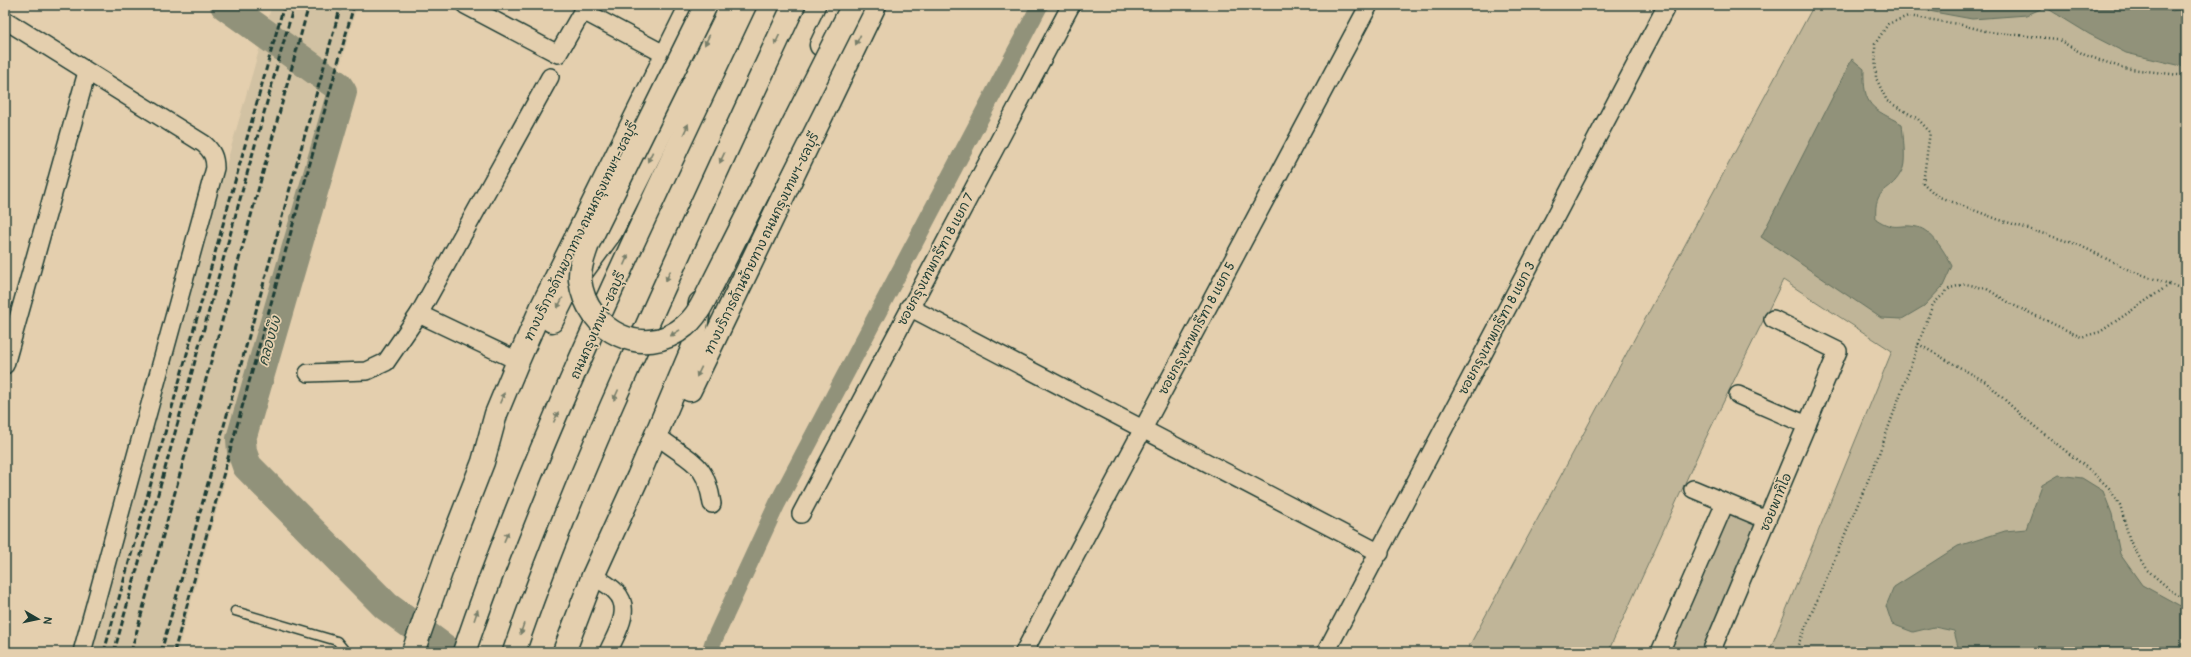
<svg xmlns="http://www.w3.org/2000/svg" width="2191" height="657" font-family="Pangolin,'Playpen Sans Thai',sans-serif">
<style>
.built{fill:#d2c2a3}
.green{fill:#c0b598;stroke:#707966}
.water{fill:#91927a;stroke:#63705e}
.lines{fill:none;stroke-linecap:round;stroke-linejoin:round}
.canal{stroke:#91927a;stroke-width:17}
.river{stroke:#91927a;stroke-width:30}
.service-casing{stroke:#1f3d34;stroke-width:11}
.minor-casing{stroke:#1f3d34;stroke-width:20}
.secondary-casing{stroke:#1f3d34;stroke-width:25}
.motorway-casing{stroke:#1f3d34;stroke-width:25}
.path{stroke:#1f3d34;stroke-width:2.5;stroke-dasharray:1 3;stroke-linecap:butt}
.service{stroke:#e4cfae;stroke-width:8}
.minor{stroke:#e4cfae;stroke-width:17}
.secondary{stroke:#e4cfae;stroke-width:22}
.motorway{stroke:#e4cfae;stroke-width:22}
.rail{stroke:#1f3d34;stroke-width:3;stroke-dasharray:6 3;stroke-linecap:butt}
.secondary-bridge-casing{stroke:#1f3d34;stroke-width:25;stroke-linecap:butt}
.secondary-bridge{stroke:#e4cfae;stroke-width:22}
.oneway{fill:#787f6b}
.labels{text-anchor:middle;stroke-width:3.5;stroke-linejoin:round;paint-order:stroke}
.street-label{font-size:13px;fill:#1f3d34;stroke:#e4cfae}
.water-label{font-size:14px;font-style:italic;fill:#2a463b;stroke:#e4cfae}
</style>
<rect width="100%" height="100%" fill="#e4cfae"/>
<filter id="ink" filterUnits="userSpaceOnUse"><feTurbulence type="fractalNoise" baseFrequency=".025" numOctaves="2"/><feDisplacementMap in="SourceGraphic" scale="8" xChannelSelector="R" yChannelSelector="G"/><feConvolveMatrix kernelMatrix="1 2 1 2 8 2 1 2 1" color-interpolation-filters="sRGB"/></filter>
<g filter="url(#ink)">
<path class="built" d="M 272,5 L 357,5 L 177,652 L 86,652 Z"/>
<g class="green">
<path d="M 1814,5 L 2186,5 L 2186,652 L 1769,652 L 1892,351 L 1783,280 L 1700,450 L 1608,652 L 1466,652 Z"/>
<path d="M 1729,510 L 1759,524 L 1705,652 L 1667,652 Z"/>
</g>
<g class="water">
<path d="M 1896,5 L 2157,5 L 2172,11 L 2186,8 L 2186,67 L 2126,53 L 2089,34 L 2045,7 L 2027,15 L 1972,19 Z"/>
<path d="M 1852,59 L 1864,69 C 1863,107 1872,108 1902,124 C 1903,135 1906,159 1903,168 C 1892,195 1873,184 1876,219 C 1896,232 1898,223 1917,227 C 1932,230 1946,254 1952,266 L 1943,286 L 1924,306 L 1902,319 L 1881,318 L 1761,237 Z"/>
<path d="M 2059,475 L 2082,478 L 2103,491 L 2112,514 L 2120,554 L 2142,585 L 2186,609 L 2186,652 L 1956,652 L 1958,647 L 1954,631 L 1934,627 L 1913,632 L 1892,624 L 1886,606 L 1894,587 L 1958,546 L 2005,531 L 2026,529 L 2042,485 Z"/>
</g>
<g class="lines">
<path class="canal" d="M 710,652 L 713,642 L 777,504 L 1040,5"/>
<path class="river" d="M 225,5 L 338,86 L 342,92 L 241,439 L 242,452 L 247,466 L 386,606 L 449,652"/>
<defs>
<path id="service" d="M 235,611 L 337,641 L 346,652"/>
<g id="minor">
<path d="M 465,5 L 558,54 L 586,5"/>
<path d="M 583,11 L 666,55"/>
<path d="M 5,20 L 204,144 C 212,151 215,157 215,168 L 82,652"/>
<path d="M 909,307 L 1380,553"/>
<path d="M 419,314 L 518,361"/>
<path d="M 5,365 L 87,72"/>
<path d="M 308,373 L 367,371 L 386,362 L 419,314 L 550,77"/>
<path d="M 1738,395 L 1807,425"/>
<path d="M 664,441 C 695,464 706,464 712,504"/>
<path d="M 1693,489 L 1767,520"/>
<path d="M 801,514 L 1071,5"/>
<path d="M 593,576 C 600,581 610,585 616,592 C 633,609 616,634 608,652"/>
<path d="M 1024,652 L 1369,5"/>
<path d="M 1326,652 L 1667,5"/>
<path d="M 1660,652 L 1725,503"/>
<path d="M 1711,652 L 1838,351 L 1773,319"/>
</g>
<g id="secondary">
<path d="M 821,45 L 840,5"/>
<path d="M 552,321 L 565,295 L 611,232 L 725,5"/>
<path d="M 690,390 L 875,5"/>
<path d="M 413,652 L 449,549 L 483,462 L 496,414 L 518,361 L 542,306 L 691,5"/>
<path d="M 564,652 L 593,576 L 638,477 L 687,361 L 693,347 L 700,303"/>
</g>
<g id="motorway">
<path d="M 464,652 C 540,430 645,217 745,5"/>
<path d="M 514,652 C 547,555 587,460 629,366 C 682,245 738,125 794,5"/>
</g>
</defs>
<use href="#service" class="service-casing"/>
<use href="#minor" class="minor-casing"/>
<use href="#secondary" class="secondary-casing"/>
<use href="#motorway" class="motorway-casing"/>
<g class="path">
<path d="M 2186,76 L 2123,68 L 2085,55 L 2057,39 L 1989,32 L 1958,24 L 1908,16 L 1888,24 L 1875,44 L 1876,78 L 1887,101 L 1918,119 L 1930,132 L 1923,183 L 1937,196 L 1997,219 L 2079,245 L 2129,270 L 2186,290"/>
<path d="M 1918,344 L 1986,382 L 2024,418 L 2091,471 L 2109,488 L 2120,505 L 2130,541 L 2146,569 L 2174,593 L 2186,600"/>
<path d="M 1795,652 L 1877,459 L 1933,304 L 1950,288 L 1966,284 L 1987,289 L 2013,305 L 2081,337 L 2100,332 L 2169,285"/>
</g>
<use href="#service" class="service"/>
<use href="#minor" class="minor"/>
<use href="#secondary" class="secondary"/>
<use href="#motorway" class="motorway"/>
<g class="rail">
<path d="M 104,652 L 284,5"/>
<path d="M 114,652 L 294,5"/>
<path d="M 131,652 L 309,5"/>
<path d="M 161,652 L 341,5"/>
<path d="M 174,652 L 354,5"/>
</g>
<defs>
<path id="secondary-bridge" d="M 706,5 L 588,244 C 584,256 579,267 580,280 C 586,331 644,361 685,326 C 694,319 700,309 705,299 L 853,5"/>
</defs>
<use href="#secondary-bridge" class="secondary-bridge-casing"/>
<use href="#secondary-bridge" class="secondary-bridge"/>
</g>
<defs><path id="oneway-solid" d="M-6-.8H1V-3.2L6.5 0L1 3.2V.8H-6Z"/></defs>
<g class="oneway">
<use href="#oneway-solid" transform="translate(707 40) rotate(116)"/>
<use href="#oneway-solid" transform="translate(777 40) rotate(115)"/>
<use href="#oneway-solid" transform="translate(858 40) rotate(116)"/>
<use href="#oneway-solid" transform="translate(686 129) rotate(-65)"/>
<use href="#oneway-solid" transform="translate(650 157) rotate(116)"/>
<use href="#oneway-solid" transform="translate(722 158) rotate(115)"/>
<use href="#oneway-solid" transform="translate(626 260) rotate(-66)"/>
<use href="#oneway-solid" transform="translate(668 276) rotate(114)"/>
<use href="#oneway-solid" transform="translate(560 303) rotate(118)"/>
<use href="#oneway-solid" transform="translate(675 333) rotate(148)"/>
<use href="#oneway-solid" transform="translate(699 372) rotate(116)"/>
<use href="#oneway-solid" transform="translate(616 395) rotate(114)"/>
<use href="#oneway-solid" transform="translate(502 398) rotate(-67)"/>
<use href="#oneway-solid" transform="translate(556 417) rotate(-66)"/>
<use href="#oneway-solid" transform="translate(506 537) rotate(-67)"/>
<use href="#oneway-solid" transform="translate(476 615) rotate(-71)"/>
<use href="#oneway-solid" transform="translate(522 629) rotate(109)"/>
</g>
</g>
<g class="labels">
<g class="street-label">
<text transform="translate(580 231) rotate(-64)" y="5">ทางบริการด้านขวาทาง ถนนกรุงเทพฯ-ชลบุรี</text>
<text transform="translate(761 243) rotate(-64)" y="5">ทางบริการด้านซ้ายทาง ถนนกรุงเทพฯ-ชลบุรี</text>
<text transform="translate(935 259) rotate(-62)" y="5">ซอยกรุงเทพกรีฑา 8 แยก 7</text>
<text transform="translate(597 325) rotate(-66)" y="5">ถนนกรุงเทพฯ-ชลบุรี</text>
<text transform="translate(1196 328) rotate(-62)" y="5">ซอยกรุงเทพกรีฑา 8 แยก 5</text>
<text transform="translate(1496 328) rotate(-62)" y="5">ซอยกรุงเทพกรีฑา 8 แยก 3</text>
<text transform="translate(1775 502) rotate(-67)" y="5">ซอยพาทิโอ</text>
</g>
<g class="water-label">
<text transform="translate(269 341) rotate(-74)" y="5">คลองบึง</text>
</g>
</g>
<rect width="2191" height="657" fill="none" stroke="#e4cfae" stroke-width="20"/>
<rect x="10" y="10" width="2171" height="637" fill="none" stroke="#1f3d34" stroke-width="1.5" filter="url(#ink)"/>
<g transform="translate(38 619) rotate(99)" stroke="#e4cfae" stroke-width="3" paint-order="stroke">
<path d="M0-3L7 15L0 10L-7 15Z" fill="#1f3d34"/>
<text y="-6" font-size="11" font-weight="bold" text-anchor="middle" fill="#1f3d34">N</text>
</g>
</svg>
